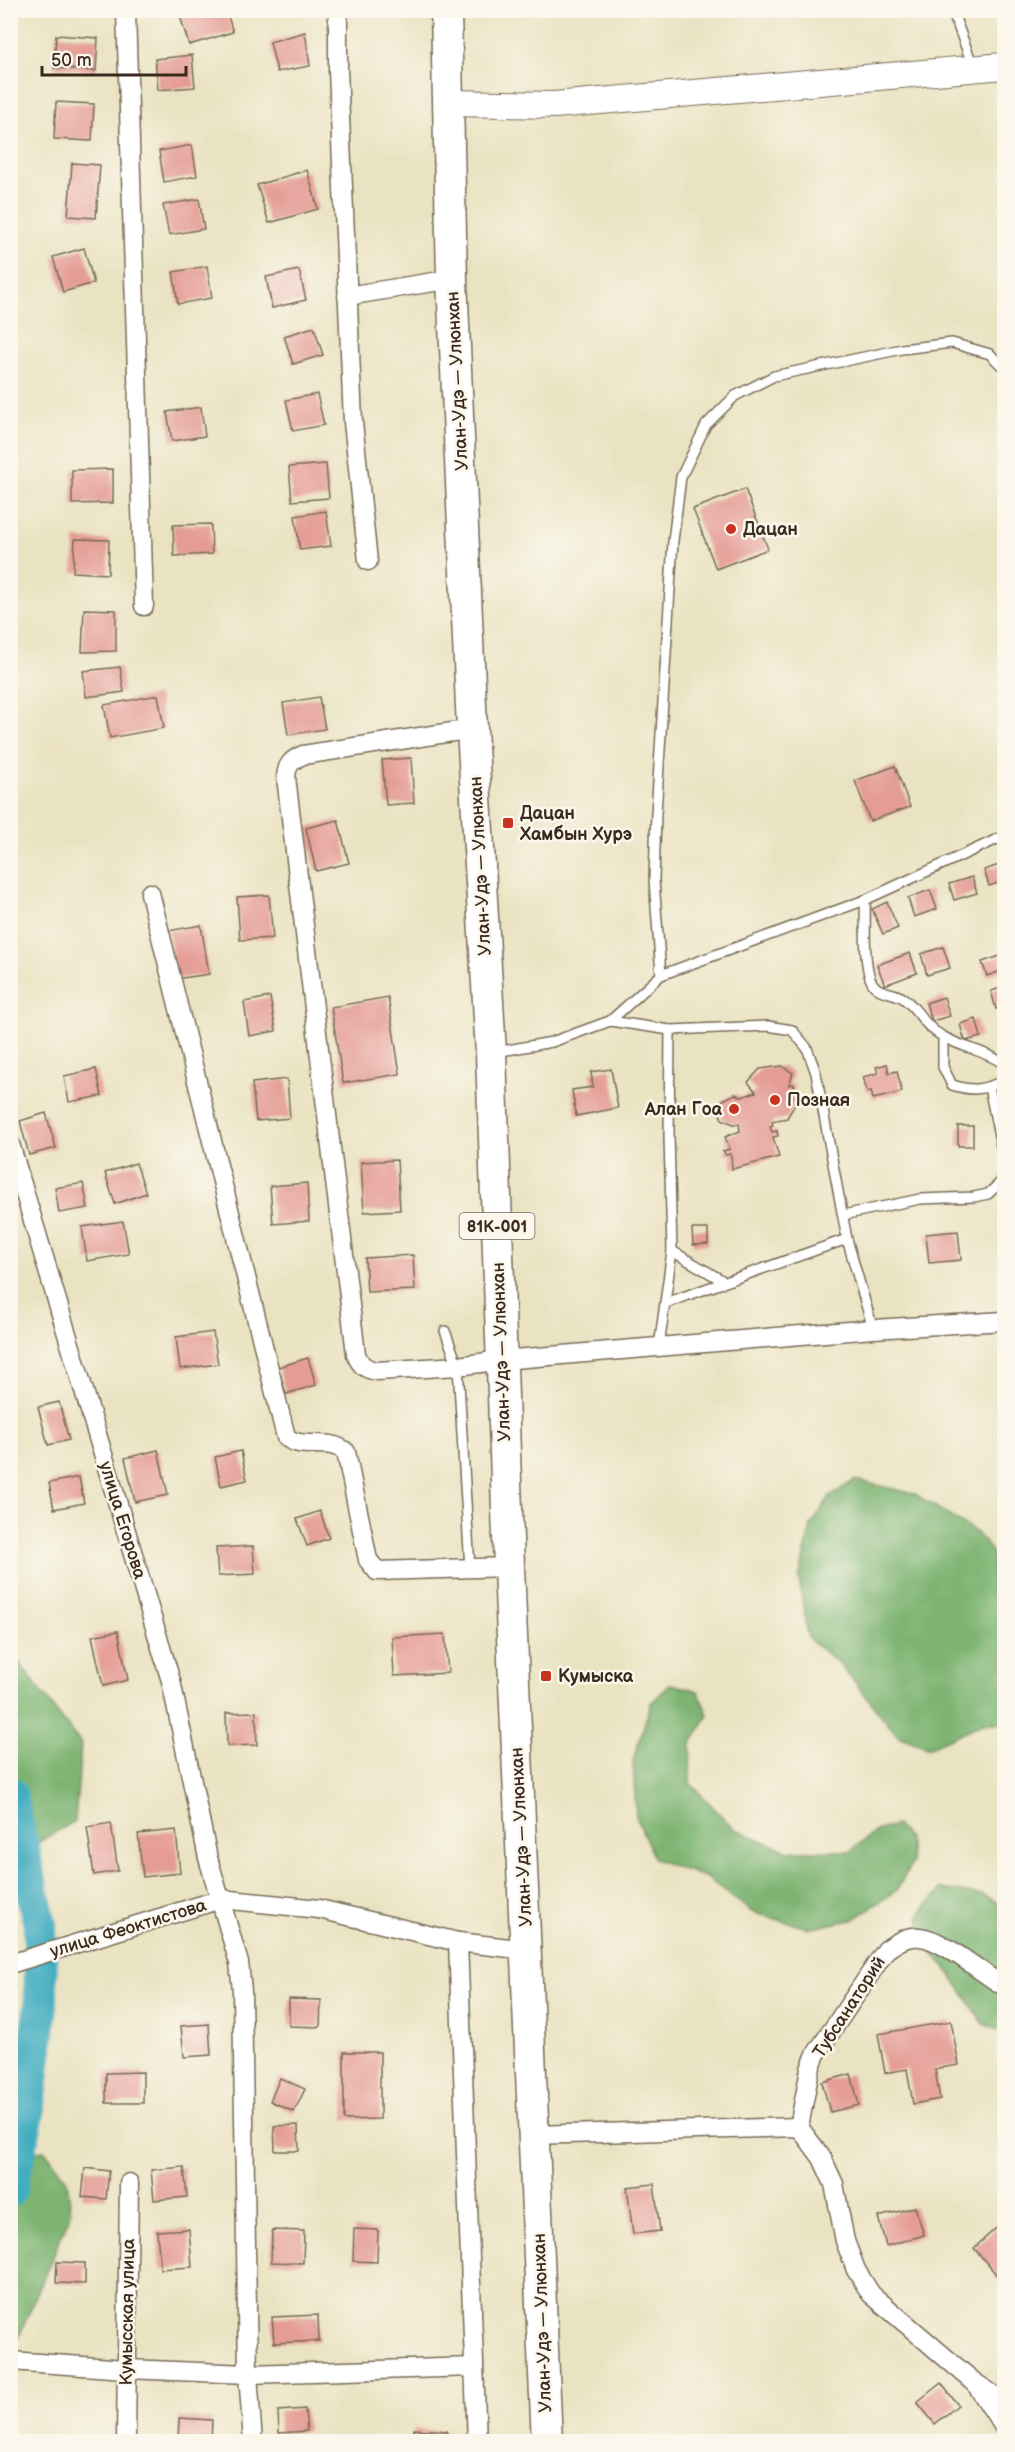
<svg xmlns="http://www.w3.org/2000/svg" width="1015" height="2452" font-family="'Balsamiq Sans',sans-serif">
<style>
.forest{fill:#7db472;stroke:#5c6f48;stroke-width:1.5}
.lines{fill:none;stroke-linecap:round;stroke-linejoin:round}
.river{stroke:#43adc1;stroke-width:34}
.building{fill:#e49c95}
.lane-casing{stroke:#786b57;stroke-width:12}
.street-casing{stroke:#786b57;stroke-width:21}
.secondary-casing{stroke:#786b57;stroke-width:28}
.primary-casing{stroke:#786b57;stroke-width:33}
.lane{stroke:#fff;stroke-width:9}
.street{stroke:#fff;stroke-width:18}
.secondary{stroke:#fff;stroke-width:26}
.primary{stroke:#fff;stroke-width:30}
.poi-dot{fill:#c8321e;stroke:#fbf7ec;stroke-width:2}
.labels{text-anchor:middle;stroke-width:5;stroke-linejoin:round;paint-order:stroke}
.shield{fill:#fbf7ec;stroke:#75685c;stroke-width:1.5}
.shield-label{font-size:16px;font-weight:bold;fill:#3b2a1e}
.street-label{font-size:18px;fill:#3b2a1e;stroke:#fbf7ec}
.poi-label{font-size:18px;font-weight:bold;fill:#3b2a1e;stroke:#fbf7ec;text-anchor:start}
</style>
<rect width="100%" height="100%" fill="#fbf7ec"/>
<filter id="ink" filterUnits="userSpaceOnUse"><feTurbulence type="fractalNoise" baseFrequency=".0167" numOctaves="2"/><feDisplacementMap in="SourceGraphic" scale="12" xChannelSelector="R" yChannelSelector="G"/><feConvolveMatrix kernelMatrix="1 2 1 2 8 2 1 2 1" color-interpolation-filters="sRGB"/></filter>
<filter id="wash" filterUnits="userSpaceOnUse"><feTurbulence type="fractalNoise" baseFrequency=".008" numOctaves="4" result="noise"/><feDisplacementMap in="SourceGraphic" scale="24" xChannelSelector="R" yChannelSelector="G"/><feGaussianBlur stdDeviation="1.35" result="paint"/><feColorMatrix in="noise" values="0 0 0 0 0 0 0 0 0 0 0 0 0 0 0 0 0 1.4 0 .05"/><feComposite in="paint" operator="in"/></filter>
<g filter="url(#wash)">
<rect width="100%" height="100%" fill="#eae3c2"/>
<g class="forest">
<path d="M 855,1480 L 915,1494 L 975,1532 L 992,1551 L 993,1595 L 1004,1623 L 1004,1723 L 983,1723 L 929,1748 L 898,1736 L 841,1665 L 808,1638 L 799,1579 L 811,1526 L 830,1496 Z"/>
<path d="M 11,1652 L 81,1744 L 75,1821 L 32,1846 L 11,1838 Z"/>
<path d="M 671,1684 L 698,1691 L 708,1715 L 691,1745 L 690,1783 L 734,1829 L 788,1851 L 850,1851 L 876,1831 L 896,1825 L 909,1839 L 912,1862 L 897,1890 L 853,1920 L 807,1928 L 752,1912 L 707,1878 L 654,1859 L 636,1816 L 633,1761 L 651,1703 Z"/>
<path d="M 941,1889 L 983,1895 L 1004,1906 L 1004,2033 L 984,2024 L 946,1968 L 922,1942 L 919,1915 Z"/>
<path d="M 44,2150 L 67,2180 L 71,2213 L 11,2356 L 11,2168 L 16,2155 Z"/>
</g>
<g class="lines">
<path class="river" d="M 10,1794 L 40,1925 L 41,2004 L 28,2113 L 10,2190"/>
</g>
<g id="blocks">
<g class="building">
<path d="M 199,10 L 226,10 L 233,32 L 189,45 L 180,16 Z"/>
<path d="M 305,32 L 310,66 L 277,72 L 270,42 Z"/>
<path d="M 56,35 L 98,38 L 96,71 L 54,68 Z"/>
<path d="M 192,55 L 195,87 L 158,90 L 155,59 Z"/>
<path d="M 56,102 L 94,104 L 92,141 L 54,139 Z"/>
<path d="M 192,145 L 197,176 L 164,182 L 159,151 Z"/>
<path d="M 72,163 L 100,165 L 96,218 L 68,216 Z"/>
<path d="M 307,170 L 318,209 L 269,223 L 257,185 Z"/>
<path d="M 199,199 L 204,229 L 169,235 L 163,205 Z"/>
<path d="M 84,248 L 94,283 L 63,292 L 53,257 Z"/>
<path d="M 207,266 L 212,298 L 178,304 L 173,272 Z"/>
<path d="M 299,270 L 306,300 L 272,308 L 266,277 Z"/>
<path d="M 314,327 L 323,355 L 293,364 L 284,336 Z"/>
<path d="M 317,394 L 324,425 L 293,431 L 286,400 Z"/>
<path d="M 201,407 L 205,436 L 172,441 L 167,412 Z"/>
<path d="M 326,464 L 329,498 L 292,501 L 289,467 Z"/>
<path d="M 113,469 L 113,503 L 72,504 L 72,470 Z"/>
<path d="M 745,489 L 768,549 L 716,569 L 693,509 Z"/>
<path d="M 326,511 L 331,546 L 300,550 L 295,516 Z"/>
<path d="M 211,524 L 212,554 L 174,556 L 173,525 Z"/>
<path d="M 75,539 L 109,540 L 108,574 L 73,572 Z"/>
<path d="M 84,609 L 116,610 L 116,651 L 82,652 Z"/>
<path d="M 120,667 L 124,692 L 86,697 L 83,671 Z"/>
<path d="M 158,695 L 164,728 L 110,738 L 104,705 Z"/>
<path d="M 319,697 L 325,729 L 288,735 L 283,703 Z"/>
<path d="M 411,758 L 414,803 L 386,805 L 382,760 Z"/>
<path d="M 895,766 L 910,807 L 870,821 L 855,781 Z"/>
<path d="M 338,820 L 349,863 L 316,871 L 306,828 Z"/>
<path d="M 1002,864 L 1004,881 L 989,886 L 984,870 Z"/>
<path d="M 972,877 L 977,893 L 954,900 L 949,884 Z"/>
<path d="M 930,890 L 937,909 L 914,917 L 908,898 Z"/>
<path d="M 269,895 L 273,938 L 240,940 L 237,897 Z"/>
<path d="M 887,902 L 898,928 L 883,934 L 872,909 Z"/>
<path d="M 201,925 L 209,974 L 176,979 L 168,931 Z"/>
<path d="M 943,947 L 950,968 L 927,975 L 921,954 Z"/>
<path d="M 910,953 L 917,973 L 885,985 L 877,965 Z"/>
<path d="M 1000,956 L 1004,970 L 987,976 L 982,962 Z"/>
<path d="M 1004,987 L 1004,1007 L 996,1009 L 991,991 Z"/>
<path d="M 270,997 L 276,1031 L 249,1036 L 244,1002 Z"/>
<path d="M 388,997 L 400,1074 L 343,1083 L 331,1007 Z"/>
<path d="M 944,997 L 950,1016 L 932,1021 L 926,1003 Z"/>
<path d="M 976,1019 L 981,1037 L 965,1041 L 960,1024 Z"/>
<path d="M 887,1064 L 889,1073 L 897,1071 L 902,1092 L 873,1099 L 871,1091 L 867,1092 L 863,1077 L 878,1073 L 876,1067 Z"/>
<path d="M 782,1066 L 793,1073 L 789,1085 L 793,1084 L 795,1087 L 793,1088 L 797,1101 L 787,1118 L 772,1121 L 773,1125 L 770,1126 L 772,1132 L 777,1131 L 778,1136 L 773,1137 L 779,1157 L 732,1169 L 731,1154 L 726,1155 L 723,1151 L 730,1149 L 725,1137 L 740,1131 L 739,1124 L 733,1124 L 722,1119 L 719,1112 L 721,1101 L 735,1094 L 742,1097 L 756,1092 L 748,1082 L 760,1069 Z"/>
<path d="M 96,1069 L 102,1096 L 69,1102 L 64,1076 Z"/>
<path d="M 611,1069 L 618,1108 L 576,1116 L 572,1090 L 593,1087 L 591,1072 Z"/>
<path d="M 287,1079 L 290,1118 L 256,1121 L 252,1083 Z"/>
<path d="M 46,1113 L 56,1148 L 29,1155 L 20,1121 Z"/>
<rect x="958" y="1126" width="15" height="20"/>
<path d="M 397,1160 L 400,1210 L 364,1212 L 361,1162 Z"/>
<path d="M 136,1163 L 146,1193 L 115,1204 L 105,1173 Z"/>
<path d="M 83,1183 L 88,1208 L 59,1213 L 55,1188 Z"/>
<path d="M 307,1183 L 309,1221 L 273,1224 L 270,1186 Z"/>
<path d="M 123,1221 L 129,1254 L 87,1261 L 82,1227 Z"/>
<path d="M 692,1229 L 708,1229 L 708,1244 L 693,1245 Z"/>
<path d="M 958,1231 L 961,1260 L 929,1263 L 926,1234 Z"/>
<path d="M 413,1255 L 415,1290 L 367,1292 L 365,1258 Z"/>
<path d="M 213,1332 L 218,1364 L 180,1369 L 176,1337 Z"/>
<path d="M 308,1358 L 316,1385 L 286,1394 L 278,1367 Z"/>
<path d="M 59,1402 L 69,1440 L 48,1445 L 38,1407 Z"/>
<path d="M 158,1450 L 168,1495 L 135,1502 L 125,1458 Z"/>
<path d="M 241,1451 L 247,1480 L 221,1486 L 215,1457 Z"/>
<path d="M 79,1477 L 84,1503 L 54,1509 L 49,1483 Z"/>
<path d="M 320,1511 L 329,1538 L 307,1546 L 297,1519 Z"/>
<path d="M 253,1546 L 255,1574 L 218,1576 L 216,1548 Z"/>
<path d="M 118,1631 L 128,1680 L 103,1686 L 92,1636 Z"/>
<path d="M 445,1634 L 448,1673 L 394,1676 L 392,1637 Z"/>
<path d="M 256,1712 L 257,1745 L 227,1746 L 226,1713 Z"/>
<path d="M 111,1823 L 118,1871 L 94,1875 L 87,1827 Z"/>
<path d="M 176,1830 L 180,1873 L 143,1877 L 138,1834 Z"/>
<path d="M 289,1999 L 321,2000 L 320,2027 L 289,2026 Z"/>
<path d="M 951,2021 L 959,2065 L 935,2069 L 940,2099 L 913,2104 L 907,2069 L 885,2073 L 878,2034 Z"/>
<path d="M 209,2024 L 211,2055 L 184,2057 L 181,2026 Z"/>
<path d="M 344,2052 L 380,2052 L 380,2119 L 344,2120 Z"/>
<path d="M 143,2072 L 143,2103 L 106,2103 L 106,2073 Z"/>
<path d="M 851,2074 L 859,2105 L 830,2112 L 822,2082 Z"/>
<path d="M 280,2078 L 305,2089 L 294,2112 L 270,2101 Z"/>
<path d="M 298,2125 L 299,2151 L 275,2151 L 274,2126 Z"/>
<path d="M 184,2167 L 187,2197 L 154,2200 L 151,2170 Z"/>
<path d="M 85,2168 L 109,2171 L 106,2199 L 82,2197 Z"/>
<path d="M 654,2184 L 660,2231 L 633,2234 L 627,2187 Z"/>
<path d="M 915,2207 L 924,2235 L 886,2246 L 878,2217 Z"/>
<path d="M 1004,2221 L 1004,2278 L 1001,2280 L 974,2248 Z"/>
<path d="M 189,2229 L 192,2267 L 160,2269 L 157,2231 Z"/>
<path d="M 354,2229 L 378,2230 L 377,2262 L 353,2261 Z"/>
<path d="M 272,2230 L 304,2231 L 303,2263 L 271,2262 Z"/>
<path d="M 57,2262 L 85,2263 L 85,2284 L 56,2283 Z"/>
<path d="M 318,2315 L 319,2341 L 274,2343 L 272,2317 Z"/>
<path d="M 941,2383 L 958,2405 L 935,2424 L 917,2402 Z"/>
<path d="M 305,2409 L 307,2431 L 279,2433 L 278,2411 Z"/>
<path d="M 179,2418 L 212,2420 L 211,2442 L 178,2442 Z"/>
<path d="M 414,2429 L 447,2431 L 447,2442 L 413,2442 Z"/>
</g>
</g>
</g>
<g filter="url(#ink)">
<use href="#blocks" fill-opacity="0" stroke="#786b57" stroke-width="1.5"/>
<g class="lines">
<defs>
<g id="lane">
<path d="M 952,10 L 973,66"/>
<path d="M 865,900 C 866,923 863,956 870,978 C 876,995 890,990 903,998 C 919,1009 922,1025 942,1036 C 962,1048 985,1050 1004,1064"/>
<path d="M 661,975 L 654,880 L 656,814 L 673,541 L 681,477 L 706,425 L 735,396 L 774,376 L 902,349 L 952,343 L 990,354 L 1004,368"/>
<path d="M 610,1021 L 661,975 L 865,900 L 1004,836"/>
<path d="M 670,1030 L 669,1136 L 672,1251 L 725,1282 L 847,1239 L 873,1329"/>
<path d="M 943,1037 L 943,1067 L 952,1085 C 974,1092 984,1089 1004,1081"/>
<path d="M 496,1052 L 552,1042 L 610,1021 L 670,1030 L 768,1026 L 792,1030 L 807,1048 L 816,1073 L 847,1239"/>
<path d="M 989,1087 L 1004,1160"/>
<path d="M 843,1215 L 920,1199 L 974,1197 L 988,1194 L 1001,1182 L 1004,1170"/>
<path d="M 666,1303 L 725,1282"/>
<path d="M 445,1331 L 458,1366 L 470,1569"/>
<path d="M 659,1347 L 672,1251"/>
</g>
<g id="street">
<path d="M 126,10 L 144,606"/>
<path d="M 338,10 L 338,70 L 353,422 L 368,561"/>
<path d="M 347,296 L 452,279"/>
<path d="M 472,729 L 303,755 C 291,760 287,765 286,777 L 356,1354 C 360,1365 365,1369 377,1371 L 458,1366 L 502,1360 L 873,1329 L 1004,1321"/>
<path d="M 150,893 L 286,1437 C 302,1451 330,1437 346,1452 L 368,1560 L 377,1571 L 509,1567"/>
<path d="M 10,1144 L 171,1681 L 208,1858 L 239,1963 L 242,1991 L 248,2374 L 253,2442"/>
<path d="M 10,1964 L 221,1899 L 319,1909 L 458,1942"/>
<path d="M 799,2127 L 810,2069 L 816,2054 L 886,1950 C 896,1943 907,1935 920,1937 C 943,1939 982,1974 1004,1986"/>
<path d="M 534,2135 L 799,2127 L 822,2158 L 834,2184 L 845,2241 L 856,2270 L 871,2294 L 974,2382 L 1004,2402"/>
<path d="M 10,2361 L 126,2369 L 248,2374 L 474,2367"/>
<path d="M 977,2386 L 1004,2427"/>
<path d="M 126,2442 L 129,2183"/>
<path d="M 477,2442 L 458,1942 L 527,1950"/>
</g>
<path id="secondary" d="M 449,103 L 554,105 L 1004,66"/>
<path id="primary" d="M 446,10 L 452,279 L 472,729 L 491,1053 L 509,1567 L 547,2442"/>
</defs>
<use href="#lane" class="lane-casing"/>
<use href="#street" class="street-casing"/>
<use href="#secondary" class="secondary-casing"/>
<use href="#primary" class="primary-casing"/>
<use href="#lane" class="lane"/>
<use href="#street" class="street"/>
<use href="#secondary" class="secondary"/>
<use href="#primary" class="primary"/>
</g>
</g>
<g class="poi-dot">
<circle cx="731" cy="529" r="6"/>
<rect x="502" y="817" width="12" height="12" rx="3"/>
<circle cx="775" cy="1100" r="6"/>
<circle cx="734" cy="1109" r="6"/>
<rect x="540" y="1670" width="12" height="12" rx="3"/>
</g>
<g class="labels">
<rect class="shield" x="459.5" y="1213" width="75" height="26" rx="4.5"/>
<g class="shield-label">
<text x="497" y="1232">81К-001</text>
</g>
<g class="street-label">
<text transform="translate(457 381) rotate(-93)" y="6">Улан-Удэ — Улюнхан</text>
<text transform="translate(480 866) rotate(-93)" y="6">Улан-Удэ — Улюнхан</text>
<text transform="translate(501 1352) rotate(-92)" y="6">Улан-Удэ — Улюнхан</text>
<text transform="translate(123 1520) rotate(73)" y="6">улица Егорова</text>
<text transform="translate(521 1837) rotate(-93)" y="6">Улан-Удэ — Улюнхан</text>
<text transform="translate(128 1928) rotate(-17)" y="6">улица Феоктистова</text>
<text transform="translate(849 2007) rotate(-57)" y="6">Тубсанаторий</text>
<text transform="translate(127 2312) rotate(-89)" y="6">Кумысская улица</text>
<text transform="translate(542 2323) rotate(-92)" y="6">Улан-Удэ — Улюнхан</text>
</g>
<g class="poi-label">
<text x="743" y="535">Дацан</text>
<text x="520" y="819">Дацан<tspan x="520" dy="21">Хамбын Хурэ</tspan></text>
<text x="787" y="1106">Позная</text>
<text x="722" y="1115" text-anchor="end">Алан Гоа</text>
<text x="558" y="1682">Кумыска</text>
</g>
</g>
<rect width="1015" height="2452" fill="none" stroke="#fbf7ec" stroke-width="36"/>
<path d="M42 66v9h144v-9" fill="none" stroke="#3b2a1e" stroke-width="3"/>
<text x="51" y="66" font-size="18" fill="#3b2a1e" stroke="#fbf7ec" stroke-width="4.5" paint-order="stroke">50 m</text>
</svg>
